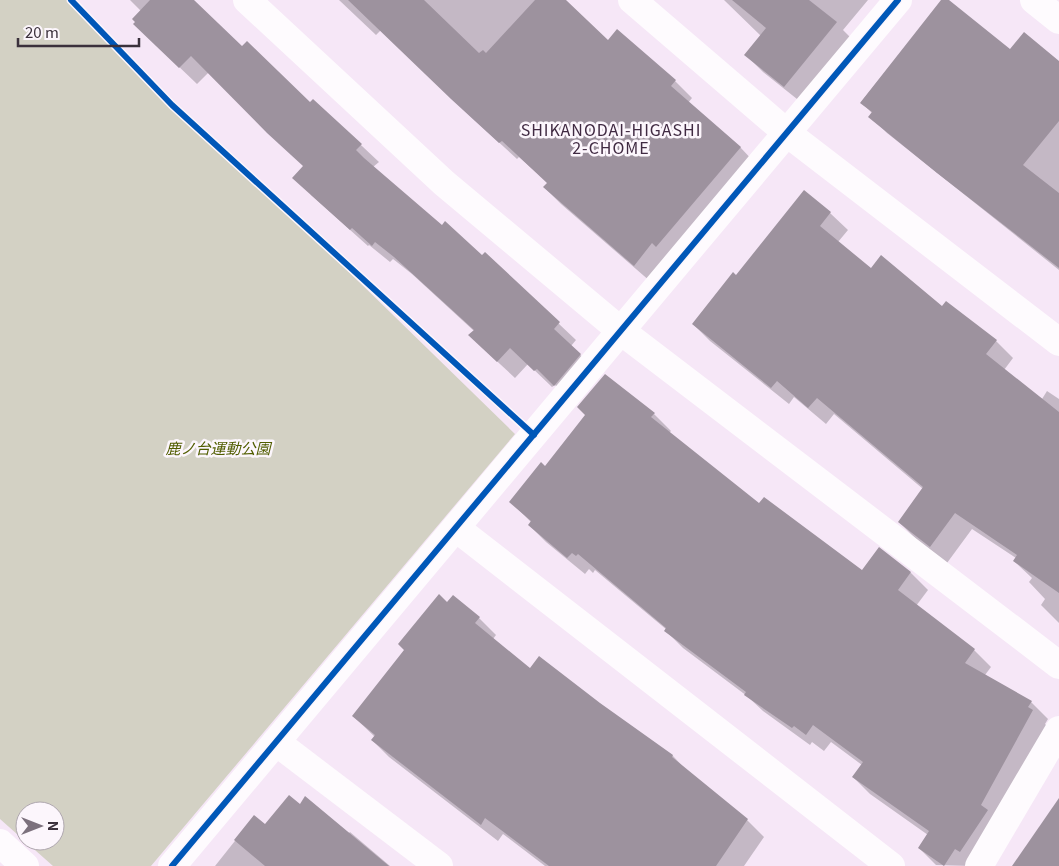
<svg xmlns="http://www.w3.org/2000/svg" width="1059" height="866" font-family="Georgia,'Noto Sans JP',serif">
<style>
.green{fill:#d3d1c4;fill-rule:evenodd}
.shadow{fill:#0003}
.building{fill:#9d929e}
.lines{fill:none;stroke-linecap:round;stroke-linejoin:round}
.minor{stroke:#fefbfe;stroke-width:28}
.cycleway-casing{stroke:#fcf6fc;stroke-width:9}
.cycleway{stroke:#0057b8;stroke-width:6}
.labels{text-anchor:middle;stroke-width:5;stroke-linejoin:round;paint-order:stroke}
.park-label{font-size:15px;font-style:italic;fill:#515e00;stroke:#fcf6fc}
.neighbourhood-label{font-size:16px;letter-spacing:1px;fill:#402a42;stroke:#fcf6fc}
</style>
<rect width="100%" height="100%" fill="#f6e7f7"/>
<path class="green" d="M 0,0 L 70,0 L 515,434 L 151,866 L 53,866 L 0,819 ZM 25,811 L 55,811 L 55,841 L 25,841 Z"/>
<g class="shadow">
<path d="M 130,0 L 192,0 L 242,48 L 310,104 L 313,100 L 379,162 L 373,167 L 442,227 L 482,257 L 485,254 L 576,340 L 571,346 L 597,371 L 572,402 L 555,385 L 552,387 L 528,364 L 515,378 L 487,352 L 474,331 L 412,274 L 393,259 L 390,262 L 369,245 L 368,246 L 311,195 L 304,166 L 209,72 L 197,84 L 152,41 L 141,11 Z"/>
<path d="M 339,0 L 564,0 L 608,42 L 675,81 L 692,98 L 688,103 L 740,147 L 757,165 L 651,282 L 561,204 L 544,187 L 548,183 L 519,157 L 517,159 L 470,116 L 381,30 L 376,35 Z"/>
<path d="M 724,0 L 868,0 L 843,30 L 853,40 L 802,103 L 763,72 L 746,55 L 761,36 Z"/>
<path d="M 943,0 L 947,0 L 1010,51 L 1059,62 L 1059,270 L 887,133 L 870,116 L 872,113 L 861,102 Z"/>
<path d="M 804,192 L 830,213 L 848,230 L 838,242 L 871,269 L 942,308 L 996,341 L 1013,358 L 1004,370 L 1042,399 L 1047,391 L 1059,399 L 1059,623 L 1041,605 L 1045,599 L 1029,582 L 1032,578 L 1014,561 L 1016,558 L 972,529 L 947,563 L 916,539 L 899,522 L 923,489 L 834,414 L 826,424 L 794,397 L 789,404 L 710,341 L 693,324 L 737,277 Z"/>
<path d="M 654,414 L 671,431 L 669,433 L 759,505 L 863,572 L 879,549 L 911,573 L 928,590 L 916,606 L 974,650 L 991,667 L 985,675 L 1031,702 L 1048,719 L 1045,724 L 1049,728 L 972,866 L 936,865 L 919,848 L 928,835 L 870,794 L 853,777 L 862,765 L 831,742 L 824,751 L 812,742 L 810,745 L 763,711 L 747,696 L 683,648 L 666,631 L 667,630 L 595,570 L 593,573 L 589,569 L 585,574 L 546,542 L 529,525 L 531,522 L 511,502 L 546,468 Z"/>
<path d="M 448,603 L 479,618 L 496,635 L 493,639 L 530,670 L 600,704 L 673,756 L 689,773 L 747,820 L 764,837 L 744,866 L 545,866 L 503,834 L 498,841 L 389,757 L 372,740 L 375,737 L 353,716 Z"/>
<path d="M 300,805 L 348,834 L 350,832 L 390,866 L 215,866 L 254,817 L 265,825 Z"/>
</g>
<g class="building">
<path d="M 150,0 L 194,0 L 242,46 L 247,41 L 310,102 L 313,99 L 362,144 L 356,150 L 364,158 L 442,225 L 445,221 L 482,255 L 485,252 L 560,322 L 554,329 L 581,354 L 554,386 L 537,369 L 534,371 L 510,348 L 497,362 L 468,335 L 474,330 L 394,257 L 375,242 L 372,246 L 352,228 L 350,230 L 292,178 L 303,166 L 267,133 L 191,56 L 179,68 L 133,24 L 135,22 L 132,19 Z"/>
<path d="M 348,0 L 424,0 L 479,53 L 483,50 L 486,53 L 535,0 L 566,0 L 608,40 L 617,29 L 676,80 L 671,86 L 741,147 L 656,247 L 652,243 L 634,266 L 543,187 L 547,183 L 502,141 L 499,143 L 451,99 Z"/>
<path d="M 732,0 L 809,0 L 837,22 L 784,87 L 744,55 L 766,28 Z"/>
<path d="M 941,0 L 949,0 L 1010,49 L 1024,32 L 1059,61 L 1059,121 L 1023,165 L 1059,193 L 1059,268 L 937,173 L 868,117 L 872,112 L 860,103 Z"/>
<path d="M 804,190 L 831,212 L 820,226 L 871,268 L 881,255 L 942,306 L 946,301 L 997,340 L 986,354 L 1059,412 L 1059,593 L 1013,561 L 1017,555 L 955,513 L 930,547 L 898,522 L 923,487 L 817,398 L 808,408 L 777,381 L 771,388 L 692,324 L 733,272 L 736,275 Z"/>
<path d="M 605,374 L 655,413 L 651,417 L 759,503 L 764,497 L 862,570 L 879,547 L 911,572 L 898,590 L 975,649 L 965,663 L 1032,701 L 1028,707 L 1033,710 L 981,805 L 988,810 L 960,852 L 955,849 L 944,866 L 918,848 L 929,831 L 852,777 L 863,762 L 813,725 L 806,735 L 794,726 L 792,728 L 744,695 L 746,692 L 664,631 L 666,628 L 578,554 L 576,556 L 572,553 L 567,558 L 528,525 L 531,521 L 509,502 L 541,462 L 545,466 L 585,415 L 577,407 Z"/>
<path d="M 439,594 L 447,602 L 453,595 L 480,617 L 475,623 L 530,668 L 539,656 L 600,703 L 673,755 L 672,757 L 748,819 L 716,866 L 549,866 L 485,818 L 481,825 L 371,740 L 375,735 L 352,716 L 404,650 L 398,644 Z"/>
<path d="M 289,795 L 300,804 L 305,796 L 389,866 L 265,866 L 234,840 L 254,815 L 265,824 Z"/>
<path d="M 1059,798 L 1059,866 L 1012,866 Z"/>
</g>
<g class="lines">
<g class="minor">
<path d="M 247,0 L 444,183 L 621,331 L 1059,665"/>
<path d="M 632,0 L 787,133 L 1059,342"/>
<path d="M 1034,0 L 1059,20"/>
<path d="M 456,528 L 891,866"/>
<path d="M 276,742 L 439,866"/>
<path d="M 0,843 L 25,866"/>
<path d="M 172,866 L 898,0"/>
<path d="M 979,866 L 1059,730"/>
</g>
<defs>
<g id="cycleway">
<path d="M 71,0 L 172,105 L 534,435"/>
<path d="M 172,866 L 898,0"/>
</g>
</defs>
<use href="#cycleway" class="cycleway-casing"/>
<use href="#cycleway" class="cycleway"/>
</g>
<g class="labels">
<g class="park-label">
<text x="218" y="454">鹿ノ台運動公園</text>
</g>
<g class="neighbourhood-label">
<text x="611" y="136">SHIKANODAI-HIGASHI<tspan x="611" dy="18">2-CHOME</tspan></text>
</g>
</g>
<g transform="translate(40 826) rotate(90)"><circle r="24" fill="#fcf6fc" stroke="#afa7af"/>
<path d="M0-4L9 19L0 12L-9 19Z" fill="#7c717d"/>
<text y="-8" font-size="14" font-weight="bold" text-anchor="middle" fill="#3b313c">N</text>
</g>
<path d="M18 38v8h121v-8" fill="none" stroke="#3b313c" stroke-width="2.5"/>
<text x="25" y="38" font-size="15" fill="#3b313c" stroke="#fcf6fc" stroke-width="4" paint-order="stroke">20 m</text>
</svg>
